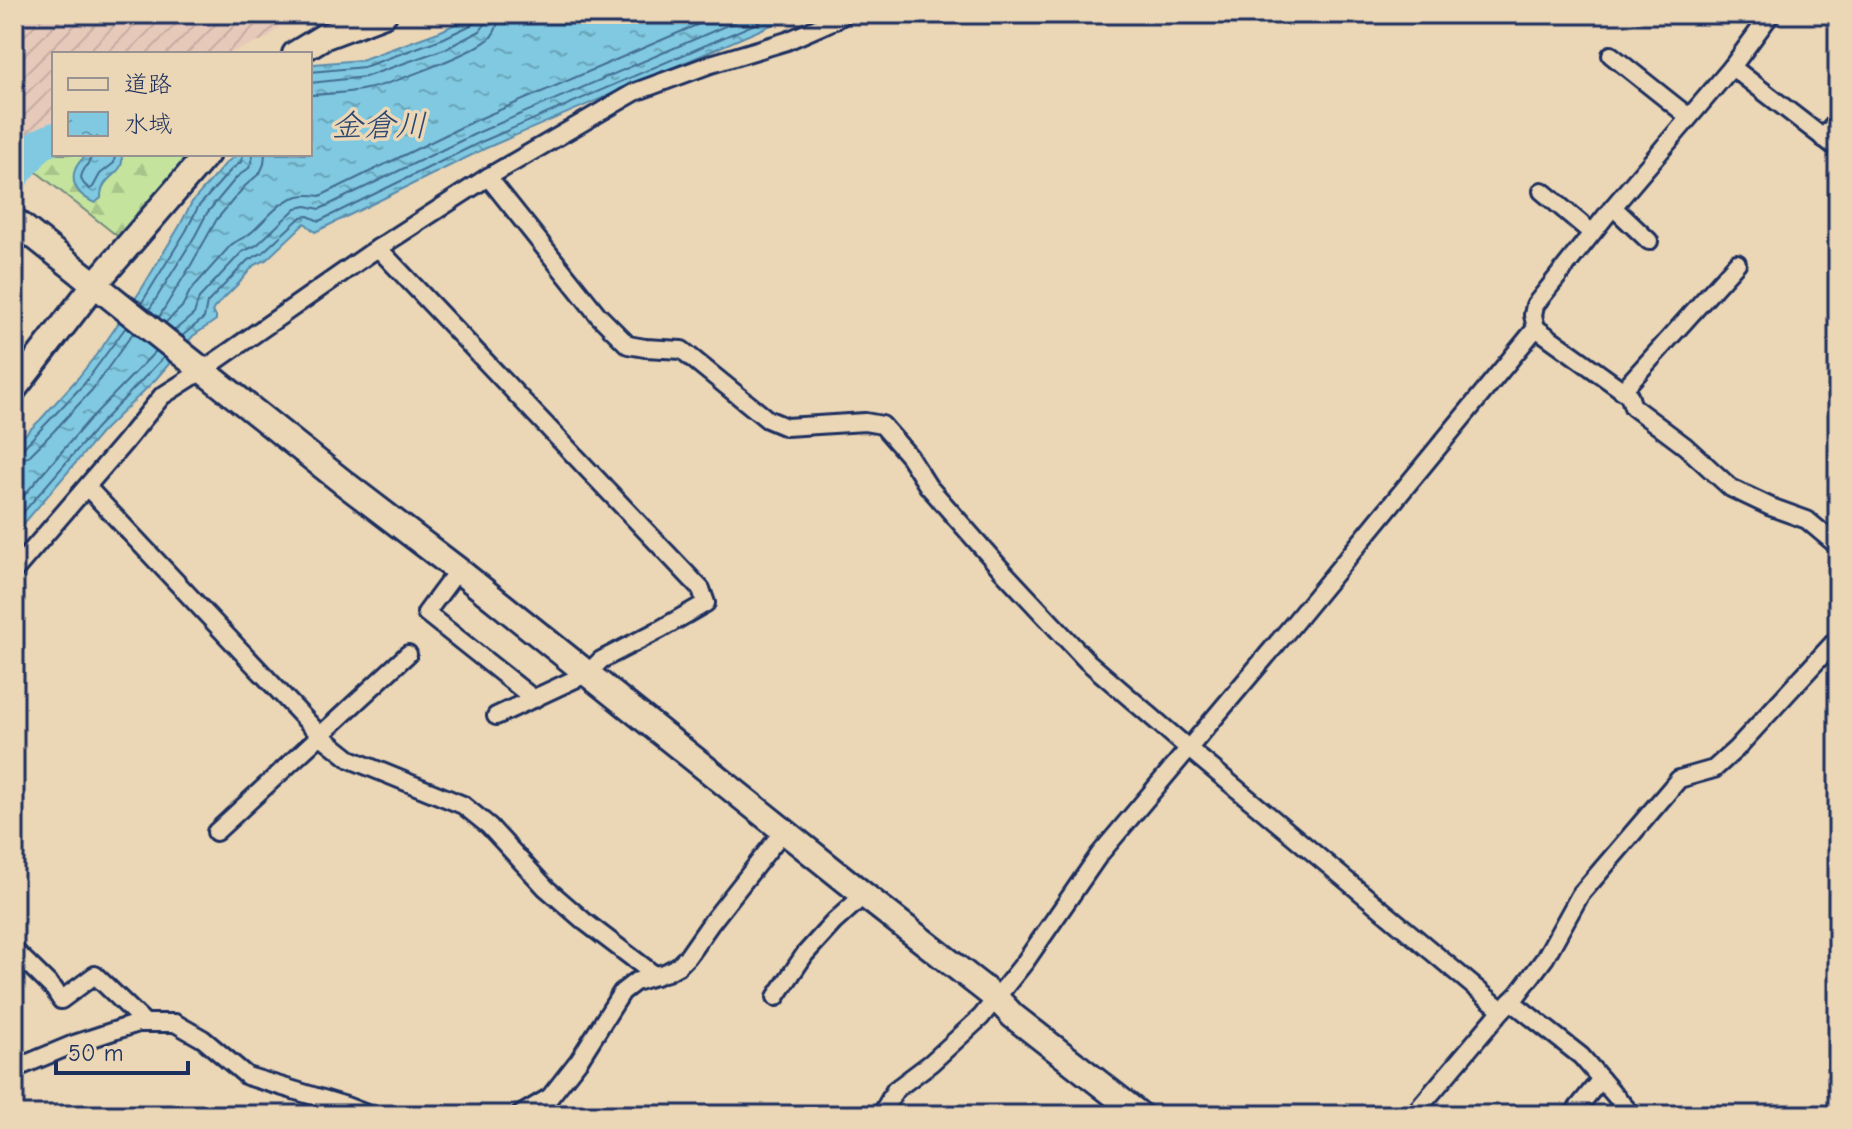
<svg xmlns="http://www.w3.org/2000/svg" width="1852" height="1129" font-family="'Comic Neue','Klee One',sans-serif">
<style>
.industrial{fill:url(#industrial-furrows)}
.forest{fill:url(#forest-firs);stroke:#708a7e;stroke-width:2}
.water{fill:url(#water-ripples);stroke:#588bac;stroke-width:2}
.lines{fill:none;stroke-linecap:round;stroke-linejoin:round}
.shore{stroke:#436d92;stroke-width:2}
.river{stroke:#80c9e0;stroke-width:32}
.street-casing{stroke:#1b2f5e;stroke-width:22}
.secondary-casing{stroke:#1b2f5e;stroke-width:30}
.street{stroke:#ebd6b5;stroke-width:16}
.secondary{stroke:#ebd6b5;stroke-width:24}
.labels{text-anchor:middle;stroke-width:7;stroke-linejoin:round;paint-order:stroke}
.water-label{font-size:32px;font-style:italic;fill:#2a4672;stroke:#ebd6b5}
</style>
<defs>
<pattern id="industrial-furrows" width="10" height="10" patternUnits="userSpaceOnUse" patternTransform="scale(2)"><rect width="10" height="10" fill="#e7c9ba"/><path d="M-1 1l2-2M0 10L10 0M9 11l2-2" fill="none" stroke="#c6ada2"/></pattern>
<pattern id="forest-firs" width="22" height="20" patternUnits="userSpaceOnUse" patternTransform="scale(2)"><rect width="22" height="20" fill="#c4e49d"/><path d="M5 1l3.5 6h-7zM16 11l3.5 6h-7z" fill="#a8c48a"/></pattern>
<pattern id="water-ripples" width="26" height="14" patternUnits="userSpaceOnUse" patternTransform="scale(2)"><rect width="26" height="14" fill="#80c9e0"/><path d="M2 4q2-2 4 0t4 0M15 11q2-2 4 0t4 0" fill="none" stroke="#68a4b9"/></pattern>
</defs>
<rect width="100%" height="100%" fill="#ebd6b5"/>
<filter id="ink" filterUnits="userSpaceOnUse"><feTurbulence type="fractalNoise" baseFrequency=".0125" numOctaves="2"/><feDisplacementMap in="SourceGraphic" scale="16" xChannelSelector="R" yChannelSelector="G"/><feConvolveMatrix kernelMatrix="1 2 1 2 8 2 1 2 1" color-interpolation-filters="sRGB"/></filter>
<g filter="url(#ink)">
<path class="industrial" d="M 14,14 L 290,14 L 268,38 L 227,54 L 54,54 L 54,121 L 29,135 L 14,155 Z"/>
<path class="forest" d="M 54,145 L 54,154 L 197,154 L 121,239 L 29,166 Z"/>
<g class="water">
<path d="M 476,14 L 797,14 L 484,149 L 315,232 L 305,223 L 266,260 L 254,265 L 239,283 L 214,308 L 212,312 L 216,316 L 216,320 L 193,336 L 156,379 L 102,432 L 14,535 L 14,445 L 40,420 L 78,378 L 103,346 L 141,290 L 179,227 L 192,202 L 226,163 L 238,154 L 310,154 L 310,67 L 314,64 L 361,60 L 441,31 Z"/>
<path d="M 88,154 L 121,154 C 128,175 100,174 101,198 L 95,203 C 70,192 66,171 88,154 Z"/>
</g>
<g class="lines">
<g class="shore">
<path d="M 310,72 L 364,67 L 444,38 L 473,24 L 476,20 L 477,14"/>
<path d="M 310,83 L 365,77 L 447,48 L 480,31 L 486,23 L 487,14"/>
<path d="M 310,95 C 328,94 348,93 366,89 C 386,86 479,51 491,37 C 497,30 498,23 499,14"/>
<path d="M 92,154 C 90,168 70,176 90,189 L 93,187 L 100,174 L 114,163 L 115,154"/>
<path d="M 141,304 L 186,231 L 198,207 L 231,170 L 241,162 L 243,154"/>
<path d="M 149,310 L 195,236 L 207,213 L 237,177 L 249,168 L 252,161 L 253,154"/>
<path d="M 159,317 L 191,265 L 217,219 L 245,186 L 260,173 L 264,164 L 265,154"/>
<path d="M 165,323 L 182,307 L 190,291 L 231,245 C 238,239 247,237 253,231 C 276,210 286,190 320,196 L 472,122 L 722,14"/>
<path d="M 175,330 L 194,314 L 199,298 L 242,252 L 257,245 L 296,208 L 306,206 L 320,209 L 477,133 L 753,14"/>
<path d="M 182,336 L 204,318 L 207,303 L 248,260 L 262,253 L 301,217 L 308,216 L 319,221 L 481,142 L 778,14"/>
<path d="M 14,450 L 23,448 L 84,384 L 126,327"/>
<path d="M 14,460 L 28,457 L 53,432 L 92,390 L 133,333"/>
<path d="M 14,507 L 89,420 L 156,351"/>
<path d="M 14,523 L 97,427 L 164,357"/>
</g>
<path class="river" d="M 14,175 L 39,145 L 54,138"/>
<defs>
<g id="street">
<path d="M 1611,55 L 1689,117"/>
<path d="M 1732,67 L 1838,149"/>
<path d="M 1823,138 L 1838,120"/>
<path d="M 488,177 L 598,315 L 628,345 L 645,348 L 682,350 L 767,419 L 786,427 L 865,422 L 882,425 L 909,456 L 928,486 L 1001,569 L 1087,661 L 1189,749 L 1502,1010"/>
<path d="M 1542,191 L 1592,233"/>
<path d="M 1613,207 L 1649,241"/>
<path d="M 378,248 L 701,589 L 706,603 L 659,630 L 601,660 L 588,673 L 496,716"/>
<path d="M 1536,328 L 1629,395 L 1633,407 L 1685,446 L 1731,488 L 1771,507 L 1807,520 L 1838,546"/>
<path d="M 1622,391 L 1737,263"/>
<path d="M 87,487 L 320,735 L 350,759 L 463,805 L 489,826 L 546,888 L 584,921 L 656,976"/>
<path d="M 458,570 L 426,613 L 534,699"/>
<path d="M 14,571 L 124,443 L 162,396 L 203,370 L 369,254 L 488,177 L 635,92 L 711,64 L 787,41 L 835,20 L 845,14"/>
<path d="M 216,832 L 408,654"/>
<path d="M 14,950 L 54,989 L 61,1000 L 95,975 L 145,1023"/>
<path d="M 776,997 L 805,954 L 834,922 L 864,895"/>
<path d="M 1511,1001 L 1581,1056 L 1632,1115"/>
<path d="M 14,1069 L 74,1044 L 138,1023 L 175,1023 L 203,1039 L 247,1076 L 346,1106 L 369,1115"/>
<path d="M 520,1115 L 550,1097 L 579,1060 L 622,992 L 635,982 L 667,972 L 678,966 L 688,956 L 711,923 L 784,830"/>
<path d="M 881,1115 L 895,1090 L 931,1063 L 981,1017 L 1025,962 L 1099,855 L 1290,628 L 1536,328 L 1533,315 L 1535,305 L 1613,207 L 1732,67 L 1771,14"/>
<path d="M 1413,1115 L 1502,1010 L 1518,994 L 1545,958 L 1580,895 L 1679,779 L 1714,769 L 1736,749 L 1838,638"/>
<path d="M 1572,1115 L 1601,1079"/>
</g>
<g id="secondary">
<path d="M 295,54 L 323,37 L 384,14"/>
<path d="M 14,220 L 344,483 L 458,570 L 864,895 L 996,998 L 1013,1016 L 1140,1115"/>
<path d="M 14,389 L 95,284 L 207,154"/>
</g>
</defs>
<use href="#street" class="street-casing"/>
<use href="#secondary" class="secondary-casing"/>
<use href="#street" class="street"/>
<use href="#secondary" class="secondary"/>
</g>
</g>
<g class="labels">
<g class="water-label">
<text x="379" y="136">金倉川</text>
</g>
</g>
<rect width="1852" height="1129" fill="none" stroke="#ebd6b5" stroke-width="48"/>
<rect x="24" y="24" width="1804" height="1081" fill="none" stroke="#1b2f5e" stroke-width="3" filter="url(#ink)"/>
<rect x="52" y="52" width="260" height="104" fill="#ebd6b5" stroke="#989392" stroke-width="2"/>
<rect x="68" y="78" width="40" height="12" fill="#ebd6b5" stroke="#989392" stroke-width="2"/>
<text x="124" y="92" font-size="24" fill="#1b2f5e">道路</text>
<rect x="68" y="112" width="40" height="24" fill="url(#water-ripples)" stroke="#989392" stroke-width="2"/>
<text x="124" y="132" font-size="24" fill="#1b2f5e">水域</text>
<path d="M56 1061v12h132v-12" fill="none" stroke="#1b2f5e" stroke-width="4"/>
<text x="68" y="1061" font-size="24" fill="#1b2f5e" stroke="#ebd6b5" stroke-width="6" paint-order="stroke">50 m</text>
</svg>
